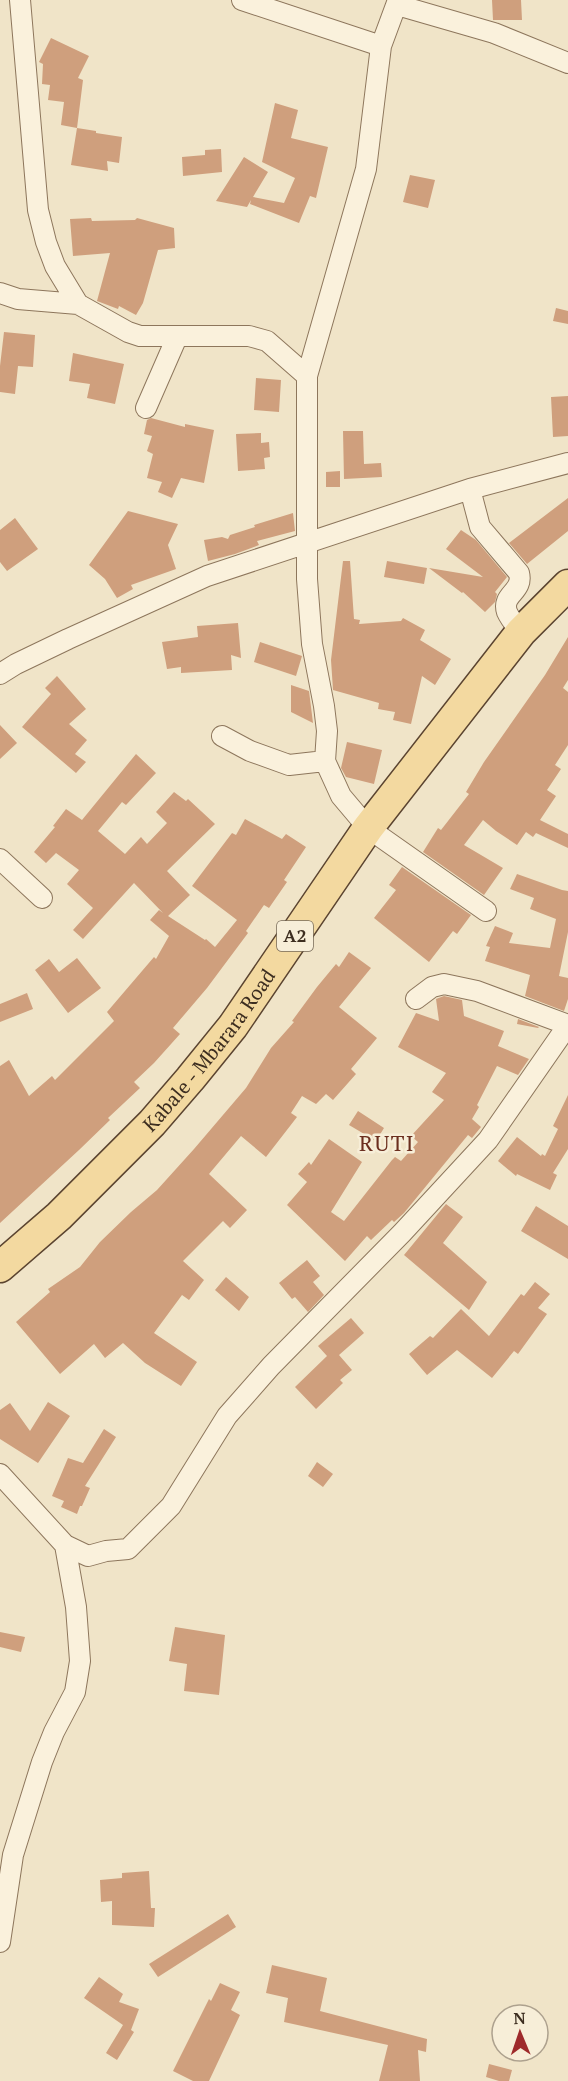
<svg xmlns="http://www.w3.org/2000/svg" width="568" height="2081" viewBox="0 0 568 2081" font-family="'PT Serif',serif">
	<rect width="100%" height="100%" fill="#f0e4c8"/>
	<!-- building -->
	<path fill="#cf9f7d" d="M 492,0 L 521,0 L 522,20 L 493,20 Z
		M 51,38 L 89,56 L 78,78 L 83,80 L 77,128 L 61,125 L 64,102 L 48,100 L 50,85 L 42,84 L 43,64 L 39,62 Z
		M 275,103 L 298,110 L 291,138 L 328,147 L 316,198 L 310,196 L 299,223 L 250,204 L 251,200 L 247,207 L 216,201 L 244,157 L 268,172 L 253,197 L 284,203 L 295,178 L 262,162 Z
		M 77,128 L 96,131 L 96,133 L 122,137 L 119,163 L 107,161 L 108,171 L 71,165 Z
		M 221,149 L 222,172 L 183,176 L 182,157 L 205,155 L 205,150 Z
		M 410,175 L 435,180 L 428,208 L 403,202 Z
		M 91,218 L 92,221 L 135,220 L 137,218 L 174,228 L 175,248 L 158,250 L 143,303 L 136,315 L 119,306 L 118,309 L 97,301 L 110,253 L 73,256 L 70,219 Z
		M 556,308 L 568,311 L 568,324 L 553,321 Z
		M 4,332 L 35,335 L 33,367 L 18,366 L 15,394 L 0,392 L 0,366 Z
		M 73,353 L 124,364 L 115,404 L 87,398 L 90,384 L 69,381 Z
		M 256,378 L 281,380 L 279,412 L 254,410 Z
		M 568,396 L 568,436 L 553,437 L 551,397 Z
		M 151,418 L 185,427 L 185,424 L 214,430 L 204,483 L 181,478 L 172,498 L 158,492 L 162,482 L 147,478 L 153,454 L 147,451 L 152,436 L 144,434 L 147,420 Z
		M 343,431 L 363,431 L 364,464 L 381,463 L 382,477 L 344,479 Z
		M 261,433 L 261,443 L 269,442 L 270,457 L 264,458 L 265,469 L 238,471 L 236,434 Z
		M 340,471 L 340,487 L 326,487 L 326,472 Z
		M 568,498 L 568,531 L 527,564 L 509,543 Z
		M 128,511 L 178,524 L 168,545 L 176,569 L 131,585 L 133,589 L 117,598 L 105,579 L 89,565 Z
		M 293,513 L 295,531 L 257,541 L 259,545 L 235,554 L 208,561 L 204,540 L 222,537 L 228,539 L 230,535 L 255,527 L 254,525 Z
		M 15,518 L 38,549 L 7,571 L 0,562 L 0,530 Z
		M 461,530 L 476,540 L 507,577 L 495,592 L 497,594 L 495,602 L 485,612 L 463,592 L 462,593 L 429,568 L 483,577 L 446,549 Z
		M 343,561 L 350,561 L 354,619 L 360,620 L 359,624 L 401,621 L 403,618 L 425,630 L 420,640 L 451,659 L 435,685 L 422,676 L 411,724 L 393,720 L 395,712 L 378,709 L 379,703 L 333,690 L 331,660 Z
		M 387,561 L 427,568 L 424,584 L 384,577 Z
		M 238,623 L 241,658 L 231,655 L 232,670 L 181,673 L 181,667 L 167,669 L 162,642 L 198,637 L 197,626 Z
		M 568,637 L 568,680 L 563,688 L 568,692 L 568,745 L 555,765 L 561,769 L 547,790 L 556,796 L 540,820 L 568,834 L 568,848 L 536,833 L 533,837 L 526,832 L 517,845 L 496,831 L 483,820 L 464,845 L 503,868 L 484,895 L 423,852 L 438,828 L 441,830 L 469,794 L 466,792 L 484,762 L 545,675 Z
		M 260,642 L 302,656 L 296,676 L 254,662 Z
		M 57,676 L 86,709 L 69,724 L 87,740 L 75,754 L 86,762 L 76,773 L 22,727 L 51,694 L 45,688 Z
		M 291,685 L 309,691 L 313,723 L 291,712 Z
		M 0,725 L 17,743 L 0,759 Z
		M 347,742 L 382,750 L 374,784 L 346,777 L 341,768 Z
		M 136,754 L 156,773 L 126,805 L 122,802 L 98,831 L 125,854 L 141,837 L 147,844 L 167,823 L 156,812 L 174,792 L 186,801 L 188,799 L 215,824 L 167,871 L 190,895 L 168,916 L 205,940 L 206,939 L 215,947 L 237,920 L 192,886 L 232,833 L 236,835 L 245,819 L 282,839 L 286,834 L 306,847 L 284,880 L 287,882 L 269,908 L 264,905 L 246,931 L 248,933 L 207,988 L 173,1028 L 180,1034 L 154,1063 L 134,1082 L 140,1088 L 108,1118 L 110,1120 L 79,1150 L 0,1223 L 0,1066 L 9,1060 L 29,1096 L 52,1076 L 55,1080 L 114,1021 L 107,1012 L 154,957 L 156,959 L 169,936 L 150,920 L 159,910 L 163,913 L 134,883 L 83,939 L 73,930 L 93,908 L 67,884 L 79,870 L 56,853 L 46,863 L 34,852 L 55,827 L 53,826 L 66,809 L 82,820 Z
		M 402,867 L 471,915 L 457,934 L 453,931 L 429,962 L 374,918 L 396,890 L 389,885 Z
		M 517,874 L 562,890 L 568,891 L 568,932 L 559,976 L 568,978 L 568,999 L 564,1011 L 525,996 L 530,975 L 485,961 L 490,947 L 486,946 L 495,926 L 513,933 L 509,943 L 550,948 L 556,919 L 530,909 L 534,898 L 510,889 Z
		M 349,952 L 371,968 L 339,1007 L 377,1038 L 351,1069 L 356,1074 L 333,1100 L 326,1094 L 316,1104 L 302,1096 L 291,1113 L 297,1117 L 266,1157 L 241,1136 L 209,1174 L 247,1210 L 230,1228 L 223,1221 L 183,1261 L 204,1280 L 189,1300 L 182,1295 L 154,1333 L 197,1362 L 181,1386 L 145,1363 L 123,1343 L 105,1358 L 94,1344 L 60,1374 L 16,1322 L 50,1292 L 48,1289 L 80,1267 L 100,1242 L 131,1212 L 157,1190 L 194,1149 L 246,1088 L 271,1048 L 294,1022 L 292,1021 L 317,987 L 336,964 L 339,967 Z
		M 77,958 L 101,988 L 68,1013 L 35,970 L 49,959 L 59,972 Z
		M 27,993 L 33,1009 L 0,1022 L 0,1004 Z
		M 444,996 L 462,1000 L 464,1016 L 504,1031 L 498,1046 L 529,1059 L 518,1075 L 497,1066 L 477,1105 L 479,1107 L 472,1119 L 481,1127 L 472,1138 L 468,1135 L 404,1213 L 394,1222 L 392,1220 L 371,1240 L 367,1236 L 345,1261 L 287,1205 L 307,1182 L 298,1174 L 309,1162 L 311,1165 L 329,1139 L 362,1162 L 331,1212 L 344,1221 L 392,1160 L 395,1157 L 401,1161 L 418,1142 L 411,1136 L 444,1100 L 432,1092 L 446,1073 L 398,1047 L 416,1013 L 439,1021 L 436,999 Z
		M 518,1019 L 539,1027 L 538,1028 L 517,1024 Z
		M 568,1095 L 568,1149 L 553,1173 L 557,1175 L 550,1190 L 517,1174 L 516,1176 L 498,1161 L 517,1137 L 541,1156 L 542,1154 L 545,1156 L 558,1129 L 553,1126 Z
		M 358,1111 L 384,1128 L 376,1141 L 349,1125 Z
		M 446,1204 L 463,1217 L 443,1243 L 487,1282 L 469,1310 L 404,1255 Z
		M 536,1206 L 568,1226 L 568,1259 L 521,1231 Z
		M 307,1260 L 320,1276 L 313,1282 L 324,1295 L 308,1312 L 295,1297 L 292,1299 L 279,1283 Z
		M 226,1277 L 249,1297 L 239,1311 L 215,1290 Z
		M 535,1282 L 550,1294 L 538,1308 L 547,1314 L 518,1354 L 514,1351 L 492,1378 L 457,1350 L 427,1375 L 409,1354 L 430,1336 L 433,1338 L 461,1309 L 489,1336 L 521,1294 L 524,1296 Z
		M 351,1318 L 364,1333 L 339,1355 L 352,1370 L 340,1380 L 343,1383 L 316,1409 L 295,1387 L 327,1356 L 318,1346 Z
		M 48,1402 L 70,1416 L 38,1463 L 0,1439 L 0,1410 L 10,1403 L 30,1431 Z
		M 104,1429 L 116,1437 L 85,1486 L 90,1488 L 82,1506 L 80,1506 L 77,1514 L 61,1507 L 64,1501 L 52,1496 L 68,1458 L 83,1463 Z
		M 317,1462 L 333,1474 L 323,1487 L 308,1476 Z
		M 175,1627 L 225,1635 L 219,1695 L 184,1691 L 187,1664 L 169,1661 Z
		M 0,1632 L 25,1637 L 21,1652 L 0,1647 Z
		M 149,1871 L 151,1908 L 155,1908 L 154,1927 L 112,1925 L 112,1901 L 101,1902 L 100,1880 L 122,1878 L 122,1873 Z
		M 228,1914 L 236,1927 L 158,1977 L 149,1964 Z
		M 272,1965 L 327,1978 L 320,2011 L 427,2039 L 426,2052 L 418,2050 L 420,2081 L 379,2081 L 388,2045 L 284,2022 L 288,1998 L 266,1993 Z
		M 99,1977 L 123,1994 L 119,2002 L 139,2009 L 131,2030 L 134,2032 L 117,2060 L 106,2053 L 123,2025 L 84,1998 Z
		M 220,1983 L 240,1992 L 231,2010 L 240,2015 L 209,2081 L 193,2081 L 173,2071 L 209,1999 L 211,2001 Z
		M 489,2064 L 512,2070 L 509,2081 L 499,2081 L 486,2077 Z"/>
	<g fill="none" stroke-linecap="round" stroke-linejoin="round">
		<!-- minor casing -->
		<g stroke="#8d765c" stroke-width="22">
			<path id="minor" d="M 20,0 L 38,210 L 46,242 L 55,266 L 78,304
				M 242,0 L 381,46
				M 398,0 L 381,46 L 366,169 L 307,376 L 307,579 L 312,644 L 324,706 L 327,731 L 325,761 L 341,796 L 368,828 L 486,911
				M 397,5 L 494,33 L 568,63
				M 0,293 L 18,299 L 78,304 L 128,332 L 140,336 L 249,336 L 267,341 L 307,376
				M 146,408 L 177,337
				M 470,489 L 480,527 L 519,573 C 524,592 501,594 507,612 C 510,619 516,626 521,632
				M 0,674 L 16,664 L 68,639 L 207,576 L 470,489 L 568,463
				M 222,736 L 250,751 L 289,765 L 325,761
				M 0,859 L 42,898
				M 416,999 L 432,987 L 444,984 L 477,991 L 568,1025
				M 0,1474 L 65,1545 L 76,1607 L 80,1661 L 75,1692 L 54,1732 L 42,1762 L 13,1855 L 0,1942
				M 65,1545 L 88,1556 L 106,1551 L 128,1549 L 171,1506 L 227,1416 L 271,1366 L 402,1233 L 488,1140 L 568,1025"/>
		</g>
		<!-- primary casing -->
		<g stroke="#5b4430" stroke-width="33">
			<g id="primary">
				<path id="s1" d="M 0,1267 L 59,1216 L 152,1123 L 190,1079 L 233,1026 L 368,828 L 521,632 L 568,585"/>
			</g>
		</g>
		<!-- minor -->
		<use href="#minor" stroke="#faf1dc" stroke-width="20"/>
		<!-- primary -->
		<use href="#primary" stroke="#f3d9a0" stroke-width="30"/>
	</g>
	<g text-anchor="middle" stroke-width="5" stroke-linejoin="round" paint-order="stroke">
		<!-- shield labels -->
		<rect fill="#f7eed8" stroke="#756857" stroke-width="1.5" x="277" y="921" width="36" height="30" rx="4.5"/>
		<g font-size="18" font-weight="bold" fill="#3d2e20">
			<text x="295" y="942">A2</text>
		</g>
		<!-- street labels -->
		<g font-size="20" fill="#3d2e20" stroke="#f7eed8">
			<text dy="7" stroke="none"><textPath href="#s1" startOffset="302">Kabale - Mbarara Road</textPath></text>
		</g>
		<!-- quarter labels -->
		<g font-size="22" letter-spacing="1.5" fill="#6b2e1e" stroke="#f7eed8">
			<text x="387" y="1151">RUTI</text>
		</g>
	</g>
	<!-- north arrow -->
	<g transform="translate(520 2033) rotate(358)"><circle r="28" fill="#f7eed8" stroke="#ada18e" stroke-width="1.5"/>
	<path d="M0-4.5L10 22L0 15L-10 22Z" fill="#9e2a2b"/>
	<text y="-9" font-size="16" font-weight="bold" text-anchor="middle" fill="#3d2e20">N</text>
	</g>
</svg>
